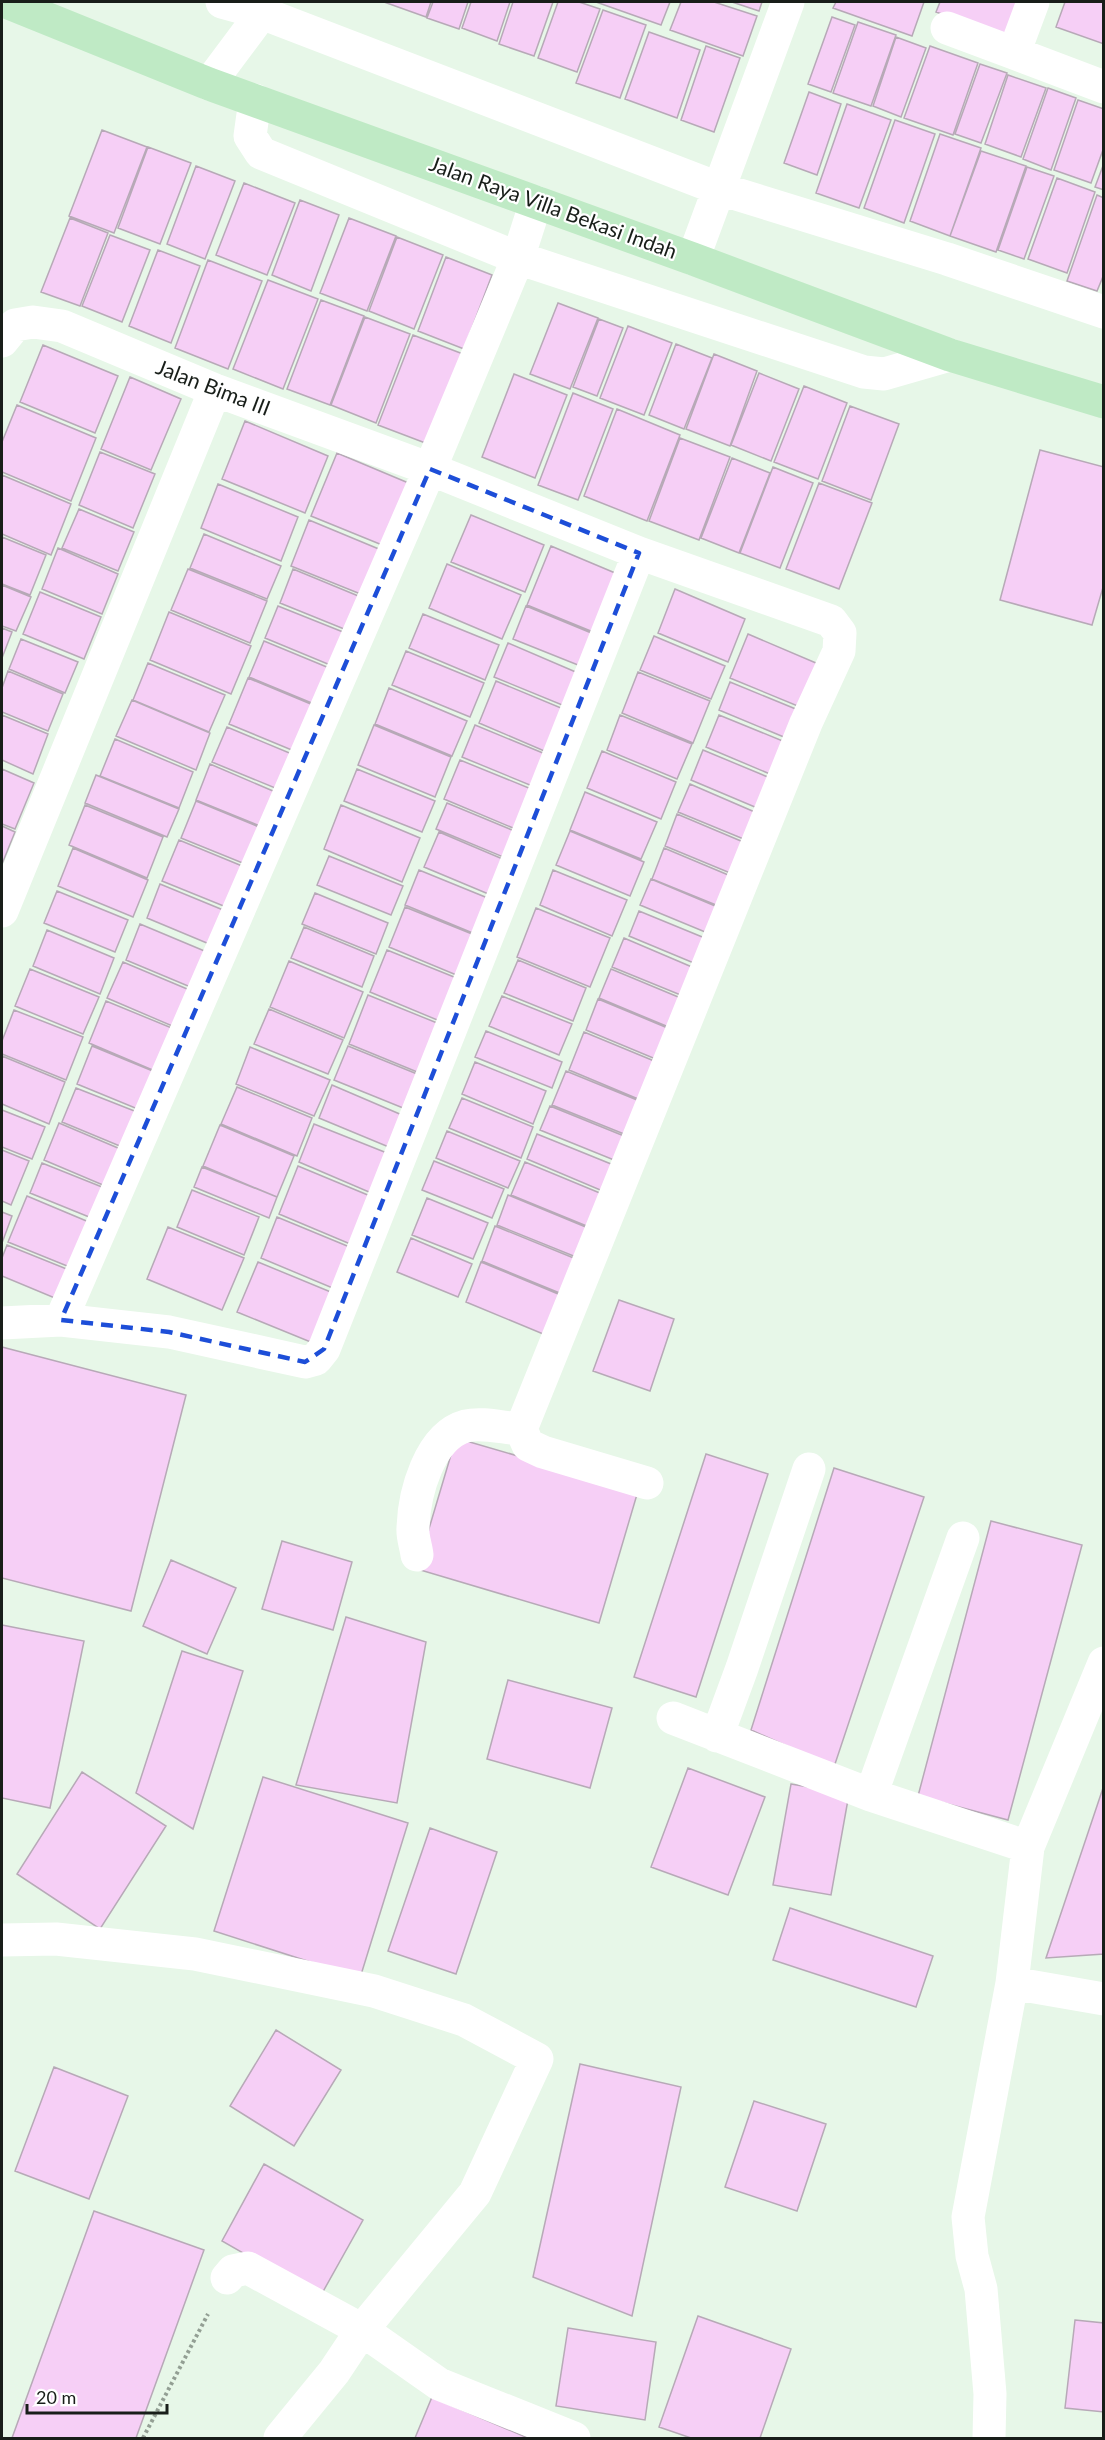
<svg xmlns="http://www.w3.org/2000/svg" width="1105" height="2440" viewBox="0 0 1105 2440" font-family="Lato,sans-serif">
	<rect width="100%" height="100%" fill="#e7f7e8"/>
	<!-- building -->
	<path fill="#f6cff6" stroke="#b7a9b7" stroke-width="1.5" d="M 384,2 L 431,2 L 426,17 Z
		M 433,2 L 468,2 L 459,29 L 427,18 Z
		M 471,2 L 510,2 L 497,41 L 462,28 Z
		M 513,2 L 553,2 L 534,56 L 499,44 Z
		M 558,2 L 579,2 L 600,9 L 577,72 L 538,58 Z
		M 596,2 L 670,2 L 661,25 Z
		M 681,2 L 714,2 L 757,16 L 743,56 L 670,30 Z
		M 732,2 L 762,2 L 759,11 Z
		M 836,2 L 924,2 L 912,36 L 833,8 Z
		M 940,2 L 1017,2 L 1005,36 L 936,12 Z
		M 1065,2 L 1104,2 L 1104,44 L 1056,27 Z
		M 603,10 L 646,25 L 620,98 L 576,83 Z
		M 832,17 L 855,25 L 831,92 L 808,84 Z
		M 858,22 L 896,35 L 871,106 L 833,93 Z
		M 649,32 L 700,50 L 677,118 L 625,99 Z
		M 896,37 L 926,48 L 901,117 L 873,106 Z
		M 706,46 L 740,58 L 714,132 L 681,120 Z
		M 930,46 L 978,63 L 953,135 L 904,118 Z
		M 980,64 L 1007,73 L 981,143 L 955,134 Z
		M 1008,75 L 1046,88 L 1021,157 L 985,144 Z
		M 1048,88 L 1076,98 L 1051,170 L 1023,159 Z
		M 809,92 L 841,104 L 817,175 L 784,163 Z
		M 1078,100 L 1104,109 L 1104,147 L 1091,183 L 1054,170 Z
		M 847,104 L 891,120 L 859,208 L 816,193 Z
		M 895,120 L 935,134 L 904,223 L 864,208 Z
		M 102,130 L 147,147 L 114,233 L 69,216 Z
		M 940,134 L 981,148 L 950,236 L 910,221 Z
		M 148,147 L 191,163 L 160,244 L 118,228 Z
		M 981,151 L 1026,166 L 996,252 L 950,236 Z
		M 1104,163 L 1104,190 L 1095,187 Z
		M 196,166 L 235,181 L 205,259 L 167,244 Z
		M 1027,167 L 1054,176 L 1024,259 L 998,250 Z
		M 1057,178 L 1095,192 L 1067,273 L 1028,259 Z
		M 244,183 L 295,203 L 267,275 L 216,255 Z
		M 1097,195 L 1104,198 L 1104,274 L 1097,291 L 1067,281 Z
		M 300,200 L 339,215 L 311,291 L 272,275 Z
		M 70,218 L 108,233 L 80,306 L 41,292 Z
		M 349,218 L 396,236 L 367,311 L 320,293 Z
		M 110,235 L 150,250 L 122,322 L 82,306 Z
		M 397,237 L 443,255 L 414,329 L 369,311 Z
		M 158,250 L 200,266 L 171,343 L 129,326 Z
		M 446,257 L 492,275 L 464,349 L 418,331 Z
		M 208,260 L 262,281 L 228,369 L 175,348 Z
		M 268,280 L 318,299 L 283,389 L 233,369 Z
		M 321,300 L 364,316 L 330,405 L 287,389 Z
		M 558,303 L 598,318 L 570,389 L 530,374 Z
		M 365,317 L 410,334 L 376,423 L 331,405 Z
		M 599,319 L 623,328 L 597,396 L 573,387 Z
		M 628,326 L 672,343 L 644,415 L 600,398 Z
		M 413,335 L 463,354 L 428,444 L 378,425 Z
		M 676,344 L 712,358 L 684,429 L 649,415 Z
		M 43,345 L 118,376 L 95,433 L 20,402 Z
		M 714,354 L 757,371 L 730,446 L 686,429 Z
		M 759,373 L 799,389 L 771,461 L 731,445 Z
		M 514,374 L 567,395 L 535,478 L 482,457 Z
		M 130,377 L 181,399 L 151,470 L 101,449 Z
		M 804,386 L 847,403 L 818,479 L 774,462 Z
		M 573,393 L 613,409 L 578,500 L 538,485 Z
		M 17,405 L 96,438 L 71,501 L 2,472 L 2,442 Z
		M 850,406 L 899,424 L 871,500 L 822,481 Z
		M 617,409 L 680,435 L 647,521 L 584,496 Z
		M 245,421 L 328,456 L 305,513 L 222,479 Z
		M 680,438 L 730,457 L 699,540 L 649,521 Z
		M 1040,450 L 1104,467 L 1104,584 L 1092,625 L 1000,600 Z
		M 100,452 L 155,474 L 133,528 L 79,505 Z
		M 337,453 L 418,487 L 392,549 L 311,516 Z
		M 732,458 L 770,473 L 739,553 L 701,538 Z
		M 773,467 L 813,483 L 780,568 L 740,553 Z
		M 2,475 L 71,504 L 51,555 L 2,534 Z
		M 819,483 L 872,503 L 839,589 L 786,569 Z
		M 218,484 L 298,517 L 281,561 L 201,528 Z
		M 79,509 L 134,532 L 118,571 L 62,548 Z
		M 471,515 L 544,545 L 525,592 L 451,562 Z
		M 309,520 L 386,552 L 368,597 L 291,566 Z
		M 204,534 L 281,566 L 267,599 L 190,568 Z
		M 2,537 L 46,555 L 30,595 L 2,584 Z
		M 551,546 L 627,578 L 603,636 L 527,605 Z
		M 58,548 L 118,574 L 102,614 L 42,589 Z
		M 447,564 L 521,595 L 502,639 L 429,608 Z
		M 188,569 L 267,601 L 250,643 L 171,610 Z
		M 293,569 L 368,600 L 354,633 L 280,603 Z
		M 2,585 L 31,597 L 16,631 L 2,626 Z
		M 675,589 L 745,619 L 728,662 L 658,633 Z
		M 40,592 L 101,617 L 84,659 L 23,634 Z
		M 278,606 L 348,634 L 335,667 L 265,638 Z
		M 526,606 L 601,637 L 588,669 L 513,639 Z
		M 169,612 L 251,646 L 231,694 L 150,660 Z
		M 423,614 L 499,645 L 485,680 L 409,648 Z
		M 2,628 L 12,632 L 2,658 Z
		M 748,634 L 823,666 L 805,709 L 730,678 Z
		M 654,636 L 725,666 L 711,699 L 640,670 Z
		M 21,639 L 78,662 L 65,693 L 9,669 Z
		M 264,641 L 334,670 L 319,706 L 249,677 Z
		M 508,643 L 585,676 L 572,709 L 494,677 Z
		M 406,651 L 484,683 L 470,717 L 392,685 Z
		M 148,663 L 225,695 L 209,732 L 133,700 Z
		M 8,671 L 63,694 L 48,731 L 2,712 L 2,688 Z
		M 638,672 L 710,701 L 693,743 L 622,713 Z
		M 248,678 L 318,707 L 299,753 L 229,724 Z
		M 496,681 L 573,713 L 556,756 L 479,723 Z
		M 730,682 L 803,712 L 791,740 L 719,710 Z
		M 389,688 L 467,721 L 452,756 L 375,724 Z
		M 132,700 L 210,733 L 196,770 L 116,736 Z
		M 2,715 L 48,734 L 33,774 L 2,760 Z
		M 620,715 L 692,744 L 677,779 L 607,750 Z
		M 719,715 L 790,744 L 777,777 L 706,747 Z
		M 374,725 L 451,757 L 435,797 L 358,765 Z
		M 475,725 L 555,758 L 542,790 L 462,757 Z
		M 227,727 L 299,757 L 285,792 L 212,762 Z
		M 115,739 L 193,772 L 179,808 L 100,776 Z
		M 703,750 L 775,780 L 762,810 L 691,780 Z
		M 602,751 L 676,782 L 661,819 L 587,788 Z
		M 460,760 L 541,793 L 525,833 L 444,799 Z
		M 210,764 L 280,794 L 265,828 L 196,800 Z
		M 2,769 L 34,783 L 15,829 L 2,824 Z
		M 357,769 L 435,801 L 422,832 L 344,801 Z
		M 96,775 L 179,809 L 167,837 L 85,803 Z
		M 690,784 L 757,813 L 746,840 L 678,812 Z
		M 585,792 L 657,822 L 641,859 L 570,830 Z
		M 196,801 L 264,829 L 250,866 L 181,838 Z
		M 447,803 L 524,835 L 513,861 L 436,829 Z
		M 85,805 L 163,837 L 147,878 L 69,845 Z
		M 341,805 L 420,838 L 402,882 L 324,849 Z
		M 677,814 L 748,844 L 735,875 L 665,846 Z
		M 2,826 L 15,832 L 2,864 Z
		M 570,831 L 644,862 L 630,896 L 556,865 Z
		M 439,832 L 512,863 L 498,898 L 424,867 Z
		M 179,840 L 247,868 L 231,909 L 162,881 Z
		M 73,848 L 148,880 L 133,917 L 58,886 Z
		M 664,848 L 733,877 L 721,907 L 652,879 Z
		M 329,856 L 403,886 L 391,915 L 317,885 Z
		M 419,870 L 495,901 L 480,936 L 405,905 Z
		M 553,870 L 627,900 L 612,936 L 540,905 Z
		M 651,879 L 720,908 L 710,934 L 640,905 Z
		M 160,884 L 228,912 L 214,946 L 147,918 Z
		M 57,891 L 128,920 L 115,952 L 44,923 Z
		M 315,893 L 388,923 L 376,954 L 302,924 Z
		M 405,907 L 482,938 L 466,979 L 389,947 Z
		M 536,908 L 610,938 L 590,987 L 517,957 Z
		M 639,911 L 712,941 L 701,966 L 629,936 Z
		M 140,924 L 214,955 L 200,991 L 126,960 Z
		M 304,927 L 374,956 L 362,987 L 291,958 Z
		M 47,930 L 114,958 L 100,994 L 33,966 Z
		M 624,938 L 699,970 L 688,998 L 612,967 Z
		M 387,950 L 464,981 L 447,1024 L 370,992 Z
		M 518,960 L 586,988 L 573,1021 L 504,993 Z
		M 289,961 L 363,992 L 344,1038 L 270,1007 Z
		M 123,962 L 199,994 L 184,1031 L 107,998 Z
		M 30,969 L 99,997 L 83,1034 L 15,1006 Z
		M 611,969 L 683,999 L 671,1028 L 599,998 Z
		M 368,995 L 447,1027 L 427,1076 L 349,1044 Z
		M 502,996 L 572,1024 L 559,1055 L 489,1026 Z
		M 598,999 L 670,1029 L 658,1060 L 586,1030 Z
		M 106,1001 L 179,1031 L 162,1074 L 89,1043 Z
		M 269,1009 L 343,1040 L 328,1074 L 254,1044 Z
		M 14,1010 L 83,1037 L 66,1080 L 2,1054 L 2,1041 Z
		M 486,1031 L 562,1062 L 552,1088 L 475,1057 Z
		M 584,1032 L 659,1063 L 643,1101 L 569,1070 Z
		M 92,1046 L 160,1074 L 145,1112 L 77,1084 Z
		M 348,1046 L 427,1078 L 413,1112 L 334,1080 Z
		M 250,1047 L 330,1080 L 314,1116 L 236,1084 Z
		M 2,1056 L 65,1082 L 49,1124 L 2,1104 Z
		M 475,1062 L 546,1091 L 533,1124 L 462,1094 Z
		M 566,1071 L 642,1102 L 629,1136 L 552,1105 Z
		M 332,1085 L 409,1118 L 396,1150 L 319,1118 Z
		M 237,1087 L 312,1118 L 297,1156 L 221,1124 Z
		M 76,1088 L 142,1114 L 127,1149 L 62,1122 Z
		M 462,1098 L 533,1127 L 521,1158 L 449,1128 Z
		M 550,1106 L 629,1138 L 619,1162 L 540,1130 Z
		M 2,1110 L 45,1127 L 32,1159 L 2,1147 Z
		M 59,1123 L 125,1151 L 110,1188 L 44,1160 Z
		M 314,1124 L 392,1155 L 376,1195 L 299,1162 Z
		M 220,1125 L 294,1156 L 277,1197 L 203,1166 Z
		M 447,1131 L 520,1161 L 508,1188 L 436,1158 Z
		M 537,1134 L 616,1166 L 605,1192 L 527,1159 Z
		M 2,1150 L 29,1161 L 11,1205 L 2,1201 Z
		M 434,1161 L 504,1189 L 492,1218 L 422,1190 Z
		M 525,1162 L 607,1196 L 594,1229 L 511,1195 Z
		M 42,1163 L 112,1191 L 99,1221 L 30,1193 Z
		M 298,1166 L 375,1198 L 355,1246 L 279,1214 Z
		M 202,1167 L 277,1197 L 269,1218 L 194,1187 Z
		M 192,1190 L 259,1217 L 244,1255 L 177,1227 Z
		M 508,1195 L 593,1230 L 581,1259 L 497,1225 Z
		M 27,1196 L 96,1225 L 77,1270 L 8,1242 Z
		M 427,1198 L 488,1223 L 473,1259 L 412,1235 Z
		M 2,1212 L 12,1216 L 2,1243 Z
		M 277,1217 L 352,1248 L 335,1289 L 261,1258 Z
		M 495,1226 L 581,1261 L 567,1296 L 482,1261 Z
		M 168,1227 L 244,1258 L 222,1310 L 147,1279 Z
		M 411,1238 L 472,1264 L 458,1297 L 397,1272 Z
		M 7,1245 L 74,1272 L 62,1301 L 2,1276 L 2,1258 Z
		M 258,1262 L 338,1295 L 318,1345 L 237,1312 Z
		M 481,1262 L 563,1296 L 548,1336 L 466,1302 Z
		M 619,1300 L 674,1319 L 650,1391 L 593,1371 Z
		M 2,1347 L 186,1395 L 131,1611 L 2,1578 Z
		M 456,1438 L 638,1491 L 599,1623 L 417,1569 Z
		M 706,1454 L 768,1474 L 696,1697 L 634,1677 Z
		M 834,1468 L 924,1497 L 834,1767 L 751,1730 Z
		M 991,1521 L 1082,1545 L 1008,1820 L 918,1796 Z
		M 282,1541 L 352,1562 L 333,1630 L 262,1609 Z
		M 171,1560 L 236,1588 L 207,1654 L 143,1626 Z
		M 346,1617 L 426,1642 L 397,1803 L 296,1785 Z
		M 2,1625 L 84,1641 L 50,1808 L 2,1798 Z
		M 182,1651 L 243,1671 L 193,1829 L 136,1793 Z
		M 508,1680 L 612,1708 L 590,1788 L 487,1759 Z
		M 688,1768 L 765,1797 L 728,1895 L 651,1867 Z
		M 82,1772 L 166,1826 L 100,1929 L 17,1874 Z
		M 263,1777 L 408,1823 L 360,1978 L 214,1931 Z
		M 791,1784 L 849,1794 L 831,1895 L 773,1885 Z
		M 1104,1785 L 1104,1954 L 1046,1958 Z
		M 430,1828 L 497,1852 L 456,1974 L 388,1951 Z
		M 790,1908 L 933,1956 L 916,2007 L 773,1960 Z
		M 276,2030 L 341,2070 L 294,2146 L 230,2106 Z
		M 580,2064 L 681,2087 L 632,2316 L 533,2277 Z
		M 54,2067 L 128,2096 L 89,2199 L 15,2171 Z
		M 754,2101 L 826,2124 L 797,2211 L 725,2187 Z
		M 264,2164 L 363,2220 L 320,2297 L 222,2241 Z
		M 94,2211 L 204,2250 L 136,2438 L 12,2438 Z
		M 698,2316 L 791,2349 L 760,2438 L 691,2438 L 659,2427 Z
		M 1075,2320 L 1104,2323 L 1104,2412 L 1065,2408 Z
		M 568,2328 L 656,2342 L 645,2420 L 556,2406 Z
		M 432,2397 L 528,2438 L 415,2438 Z"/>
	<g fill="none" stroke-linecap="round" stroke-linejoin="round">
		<!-- path -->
		<path stroke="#939f94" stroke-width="4" stroke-dasharray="3 3" stroke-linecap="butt" d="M 143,2438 L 208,2314"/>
		<!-- minor -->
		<path stroke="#fff" stroke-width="33" d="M 222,2 L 262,13 L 720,189 L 947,259 L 1104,312
			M 1033,2 L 1014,53 L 1104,87
			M 947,28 L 1014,53
			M 209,84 L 262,13
			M 255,100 L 250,136 L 261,153 L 518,258 L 864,372 L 884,374 L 950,355
			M 693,259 L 788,2
			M 2,341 L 15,325 L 33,322 L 62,326 L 215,390 L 430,469 L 639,553 L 831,621 L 840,633 L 839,651 L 806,723 L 521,1429 L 528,1445 L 543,1452 L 647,1483
			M 2,911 L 215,390
			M 61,1320 L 430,469 L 518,258 L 536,202
			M 2,1323 L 61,1320 L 169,1332 L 305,1362 L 316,1359 L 324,1349 L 639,553
			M 417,1555 C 416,1546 412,1536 413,1528 C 414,1494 429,1436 466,1426 C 482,1422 504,1428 521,1429
			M 673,1718 L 871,1795 L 1028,1847
			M 717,1736 L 742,1668 L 809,1469
			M 871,1795 L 963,1538
			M 2,1940 L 56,1939 L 195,1954 L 374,1991 L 464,2020 L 537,2059 L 475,2193 L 362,2330 L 439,2384 L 574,2438
			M 1012,1983 L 1104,1999
			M 227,2278 L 233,2271 L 248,2268 L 362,2330 L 334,2372 L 280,2438
			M 989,2438 L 990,2394 L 981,2289 L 972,2256 L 968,2217 L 1012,1983 L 1028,1847 L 1104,1663"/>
		<!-- major -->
		<path stroke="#bfeac5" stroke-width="33" d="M 6,2 L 209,84 L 693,259 L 950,355 L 1104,402"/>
	</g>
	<!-- marked area -->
	<path fill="none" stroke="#1d4ed8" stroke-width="4.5" stroke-dasharray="12 8" stroke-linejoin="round" d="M 430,469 L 639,553 L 324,1349 L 305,1362 L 169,1332 L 61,1320 Z"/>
	<g text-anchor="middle" stroke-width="4.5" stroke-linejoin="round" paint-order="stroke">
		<!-- street labels -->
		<g font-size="21" fill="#181e19" stroke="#fff">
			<text transform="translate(553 208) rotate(20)" y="7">Jalan Raya Villa Bekasi Indah</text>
			<text transform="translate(213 388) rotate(21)" y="7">Jalan Bima III</text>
		</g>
	</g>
	<!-- border -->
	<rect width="1105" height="2440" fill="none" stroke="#181e19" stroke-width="6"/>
	<!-- scale -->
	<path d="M27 2404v9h140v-9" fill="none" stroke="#181e19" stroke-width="3"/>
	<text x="36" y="2404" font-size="18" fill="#181e19" stroke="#ffffff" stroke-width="4.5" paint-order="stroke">20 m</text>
</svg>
